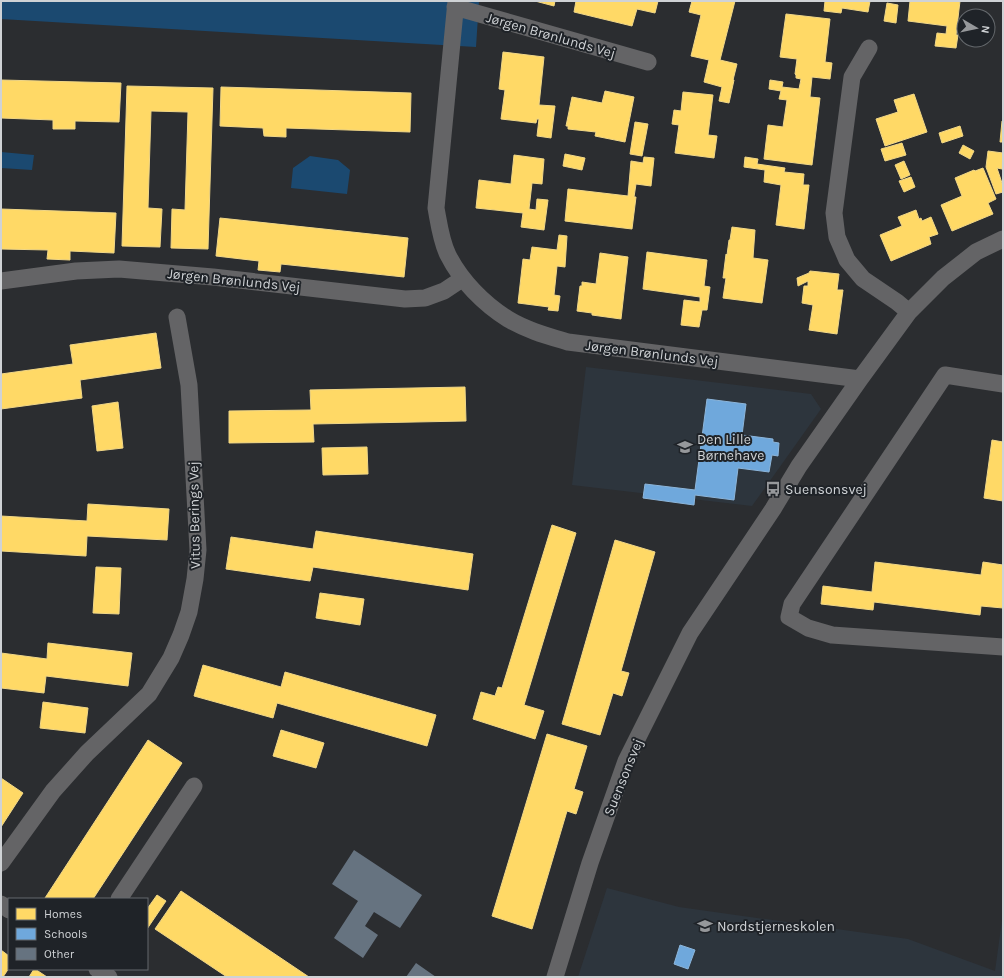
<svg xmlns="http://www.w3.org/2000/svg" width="1004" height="978" viewBox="0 0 1004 978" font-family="Karla,sans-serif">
	<rect width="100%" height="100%" fill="#2b2d30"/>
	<!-- built -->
	<path fill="#2d353d" d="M 586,367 L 811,394 L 821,409 L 752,506 L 572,485 Z
		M 607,888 L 679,907 L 908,939 L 995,971 L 1003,913 L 1003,977 L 578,977 Z"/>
	<!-- green -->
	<path fill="#1b4970" d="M 1,1 L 479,1 L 476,47 L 1,19 Z
		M 1,152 L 34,155 L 32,170 L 1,168 Z
		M 310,156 L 338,160 L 350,170 L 347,194 L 291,188 L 293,168 Z"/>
	<!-- homes -->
	<path fill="#ffd966" stroke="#f1d787" d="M 535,1 L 555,1 L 554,6 Z
		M 576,1 L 658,1 L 655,13 L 637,9 L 632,26 L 574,12 Z
		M 692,1 L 735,1 L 720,60 L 737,64 L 733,80 L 734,80 L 729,103 L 719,101 L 722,87 L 704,82 L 709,60 L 691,56 L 701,15 L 689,12 Z
		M 825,1 L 870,1 L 868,12 L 842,8 L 841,13 L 824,11 Z
		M 910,1 L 960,1 L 956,35 L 958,35 L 956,48 L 935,46 L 937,33 L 946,34 L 947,26 L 908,21 Z
		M 887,3 L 898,5 L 896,23 L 884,21 Z
		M 786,14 L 830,19 L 825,62 L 832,63 L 830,79 L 812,77 L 810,97 L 820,98 L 812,165 L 764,159 L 768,125 L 783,127 L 787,100 L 779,99 L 781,91 L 769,89 L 770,80 L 783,82 L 782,87 L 799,89 L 801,79 L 796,78 L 796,75 L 795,74 L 797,59 L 780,57 Z
		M 503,52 L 544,57 L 539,105 L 555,106 L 551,138 L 537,136 L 539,119 L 537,119 L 536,123 L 501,119 L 505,90 L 499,89 Z
		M 1,80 L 121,83 L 119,122 L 75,121 L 75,129 L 53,129 L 53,120 L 1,118 Z
		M 127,86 L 213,88 L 208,249 L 171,248 L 172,209 L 185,210 L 188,112 L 151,111 L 148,208 L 162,209 L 160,247 L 122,246 Z
		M 221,87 L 411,93 L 410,132 L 286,128 L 286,137 L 264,136 L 263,128 L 220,126 Z
		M 605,91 L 634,97 L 625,142 L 595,136 L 596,132 L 568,129 L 568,126 L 566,126 L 572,97 L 602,103 Z
		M 683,92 L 713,95 L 708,135 L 717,136 L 714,158 L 675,153 L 679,125 L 672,124 L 674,110 L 681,111 Z
		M 914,94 L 927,132 L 885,146 L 876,119 L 898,112 L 894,100 Z
		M 1002,121 L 1003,121 L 1003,142 L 1000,142 Z
		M 635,122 L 648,124 L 642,156 L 630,154 Z
		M 960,126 L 963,136 L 942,143 L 939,133 Z
		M 902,143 L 906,155 L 885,161 L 881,149 Z
		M 963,145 L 974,151 L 970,159 L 959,153 Z
		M 988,151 L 1003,153 L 1002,169 L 997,168 L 1003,186 L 1003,193 L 1003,192 L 996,194 L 986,167 Z
		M 565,154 L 585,158 L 582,170 L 563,166 Z
		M 514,155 L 544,159 L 542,184 L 532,183 L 529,209 L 536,210 L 537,199 L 548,200 L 544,230 L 521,227 L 523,213 L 476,208 L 479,180 L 511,184 Z
		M 644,157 L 654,158 L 651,186 L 636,184 L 634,197 L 636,197 L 632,229 L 565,221 L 568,189 L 628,196 L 631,161 L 643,163 Z
		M 745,157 L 758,159 L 757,164 L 785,168 L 784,172 L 804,174 L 803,185 L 809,185 L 804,229 L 776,225 L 781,185 L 764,182 L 765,170 L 744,167 Z
		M 904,161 L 910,175 L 901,179 L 895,165 Z
		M 983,168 L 996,199 L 988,203 L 993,214 L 952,231 L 941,205 L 962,196 L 955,178 L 974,170 L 975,171 Z
		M 911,177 L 915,187 L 904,192 L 899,181 Z
		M 1,209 L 116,213 L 114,253 L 70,251 L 70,260 L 47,259 L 48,250 L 1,249 Z
		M 916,210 L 919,219 L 921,218 L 922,221 L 931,217 L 938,234 L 929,237 L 931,244 L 891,261 L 880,235 L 902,226 L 898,217 Z
		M 220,218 L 408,238 L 404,277 L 281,264 L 280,272 L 258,270 L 259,261 L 216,256 Z
		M 732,227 L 755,230 L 753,258 L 768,260 L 762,303 L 723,298 L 726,278 L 723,278 L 726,254 L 727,255 L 729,240 L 730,240 Z
		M 559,235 L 567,236 L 565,267 L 557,266 L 554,295 L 560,296 L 558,311 L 548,310 L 549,307 L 518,303 L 523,259 L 530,260 L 532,247 L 557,250 Z
		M 647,252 L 707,260 L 704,286 L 710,287 L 707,310 L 702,310 L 699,327 L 681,325 L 684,300 L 700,302 L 700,297 L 643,289 Z
		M 600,253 L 628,257 L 621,319 L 592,315 L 592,313 L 577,311 L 580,286 L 582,286 L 582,282 L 596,284 Z
		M 810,271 L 839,274 L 837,290 L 843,290 L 837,334 L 809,330 L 813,305 L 802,303 L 804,286 L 808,286 L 808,281 L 798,286 L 797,278 L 809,273 Z
		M 156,333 L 161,368 L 80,380 L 82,398 L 1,409 L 1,374 L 73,364 L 70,345 Z
		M 465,387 L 466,421 L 313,424 L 314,442 L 229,443 L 229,411 L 311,410 L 310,390 Z
		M 118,402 L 123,448 L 97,451 L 92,406 Z
		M 992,440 L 1003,442 L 1003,501 L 984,498 Z
		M 367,447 L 368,474 L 323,475 L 322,448 Z
		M 88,504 L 169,509 L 167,540 L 87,536 L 86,556 L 1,551 L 1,516 L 87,521 Z
		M 552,525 L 576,533 L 524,705 L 544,711 L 535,739 L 473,719 L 481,692 L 495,696 L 498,687 L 502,688 Z
		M 316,531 L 473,554 L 468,590 L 313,567 L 310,581 L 226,569 L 231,537 L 313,549 Z
		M 615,540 L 655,552 L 621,671 L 629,673 L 622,696 L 613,693 L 600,735 L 562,724 Z
		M 875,562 L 981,575 L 983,562 L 1003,565 L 1003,608 L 981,606 L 980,615 L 874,602 L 873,610 L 821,604 L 823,586 L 872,592 Z
		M 96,567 L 121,568 L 119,614 L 93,613 Z
		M 320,593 L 364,599 L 360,625 L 316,618 Z
		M 48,643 L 132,653 L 128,686 L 46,676 L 44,693 L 1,688 L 1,653 L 47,659 Z
		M 203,665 L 281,687 L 285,672 L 436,715 L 427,746 L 277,703 L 273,718 L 194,696 Z
		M 43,702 L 88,708 L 85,733 L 40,728 Z
		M 281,730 L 324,743 L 316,768 L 273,756 Z
		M 547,734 L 587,746 L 574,789 L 583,792 L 576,814 L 567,811 L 532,929 L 492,916 Z
		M 148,740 L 182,763 L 93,899 L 47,899 L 45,898 Z
		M 1,778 L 23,793 L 1,827 Z
		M 181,891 L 309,977 L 227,977 L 155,929 Z
		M 157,895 L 166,901 L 147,929 L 147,909 Z
		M 1,950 L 9,956 L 9,968 L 3,977 L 1,977 Z
		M 34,969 L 35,969 L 47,977 L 29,977 Z"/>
	<!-- schools -->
	<path fill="#6fa8dc" stroke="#8cb5da" d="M 707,399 L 746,404 L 742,435 L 773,439 L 773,442 L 779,443 L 778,456 L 772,455 L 769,472 L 738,468 L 734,500 L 695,495 L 694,505 L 643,498 L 645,484 L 695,490 Z
		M 680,945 L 695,950 L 688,969 L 674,964 Z"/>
	<!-- building -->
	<path fill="#667380" d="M 354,850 L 422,895 L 400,928 L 374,912 L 365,926 L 378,935 L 363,958 L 334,938 L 358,901 L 332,884 Z
		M 416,963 L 436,977 L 406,977 Z"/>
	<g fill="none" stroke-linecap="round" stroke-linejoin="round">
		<!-- street -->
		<path stroke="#646466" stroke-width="17" d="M 456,1 L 436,208 C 439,224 441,241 448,255 C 461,281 484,304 508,319 C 526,330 548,336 568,342 L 860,379
			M 455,7 L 648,62
			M 869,48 L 852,77 L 834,213 L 837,237 L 847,260 L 863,279 L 897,302 L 909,312
			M 1,281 L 76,271 L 119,269 L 213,277 L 405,299 L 425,298 L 444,291 L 462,279
			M 1003,384 L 945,375 L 792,604 L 789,617 L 808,628 L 832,635 L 1003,647
			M 1,863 L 53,791 L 87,753 L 149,694 L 171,658 L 181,635 L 189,612 L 195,579 L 198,550 L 189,385 L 177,317
			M 119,899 L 194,786
			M 1,904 L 9,910
			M 97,969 L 109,977
			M 555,977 L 590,863 L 626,761 L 690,633 L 773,509 L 799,466 L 860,379 L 909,312 L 943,278 L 976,252 L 1003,239"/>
	</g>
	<!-- icons -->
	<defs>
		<g id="school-bare" transform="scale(1.2)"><path d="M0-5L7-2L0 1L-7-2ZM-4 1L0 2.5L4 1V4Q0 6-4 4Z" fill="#96989b" stroke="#1f2328" stroke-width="2.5" paint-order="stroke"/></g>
		<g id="bus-bare" transform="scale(1.2)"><path d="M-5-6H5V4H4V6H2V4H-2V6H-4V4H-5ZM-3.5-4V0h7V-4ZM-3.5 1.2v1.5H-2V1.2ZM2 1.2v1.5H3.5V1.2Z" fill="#96989b" stroke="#1f2328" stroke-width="2.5" paint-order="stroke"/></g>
	</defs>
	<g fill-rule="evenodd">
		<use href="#school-bare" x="685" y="447"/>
		<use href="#bus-bare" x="773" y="489"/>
		<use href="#school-bare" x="705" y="926"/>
	</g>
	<g text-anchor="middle" stroke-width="4" stroke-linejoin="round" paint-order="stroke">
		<!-- street labels -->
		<g font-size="14" fill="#cfd2d5" stroke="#1f2328">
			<text transform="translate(551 35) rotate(16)" y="5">Jørgen Brønlunds Vej</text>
			<text transform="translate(234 280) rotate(6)" y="5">Jørgen Brønlunds Vej</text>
			<text transform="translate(652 353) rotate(7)" y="5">Jørgen Brønlunds Vej</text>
			<text transform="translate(194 515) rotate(-91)" y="5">Vitus Berings Vej</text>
			<text transform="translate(623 777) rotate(-68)" y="5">Suensonsvej</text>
		</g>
		<!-- poi labels -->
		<g font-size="14" fill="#cfd2d5" stroke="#1f2328" text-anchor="start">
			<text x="697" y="444">Den Lille<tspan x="697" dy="16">Børnehave</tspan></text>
			<text x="785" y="494">Suensonsvej</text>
			<text x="717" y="931">Nordstjerneskolen</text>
		</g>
	</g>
	<!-- border -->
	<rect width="1004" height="978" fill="none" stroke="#cfd2d5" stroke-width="4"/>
	<!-- legend -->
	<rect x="8" y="898" width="140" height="72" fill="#1f2328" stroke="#65696d"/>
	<rect x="16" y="908" width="20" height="12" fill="#ffd966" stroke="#65696d"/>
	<text x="44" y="918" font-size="12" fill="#cfd2d5">Homes</text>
	<rect x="16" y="928" width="20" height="12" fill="#6fa8dc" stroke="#65696d"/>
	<text x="44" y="938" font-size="12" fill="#cfd2d5">Schools</text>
	<rect x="16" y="948" width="20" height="12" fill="#667380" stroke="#65696d"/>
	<text x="44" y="958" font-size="12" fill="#cfd2d5">Other</text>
	<!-- north arrow -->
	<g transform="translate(976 28) rotate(99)"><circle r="19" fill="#1f2328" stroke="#65696d"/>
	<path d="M0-3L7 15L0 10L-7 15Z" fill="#96989b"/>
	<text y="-6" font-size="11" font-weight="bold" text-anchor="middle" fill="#cfd2d5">N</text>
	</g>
</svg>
